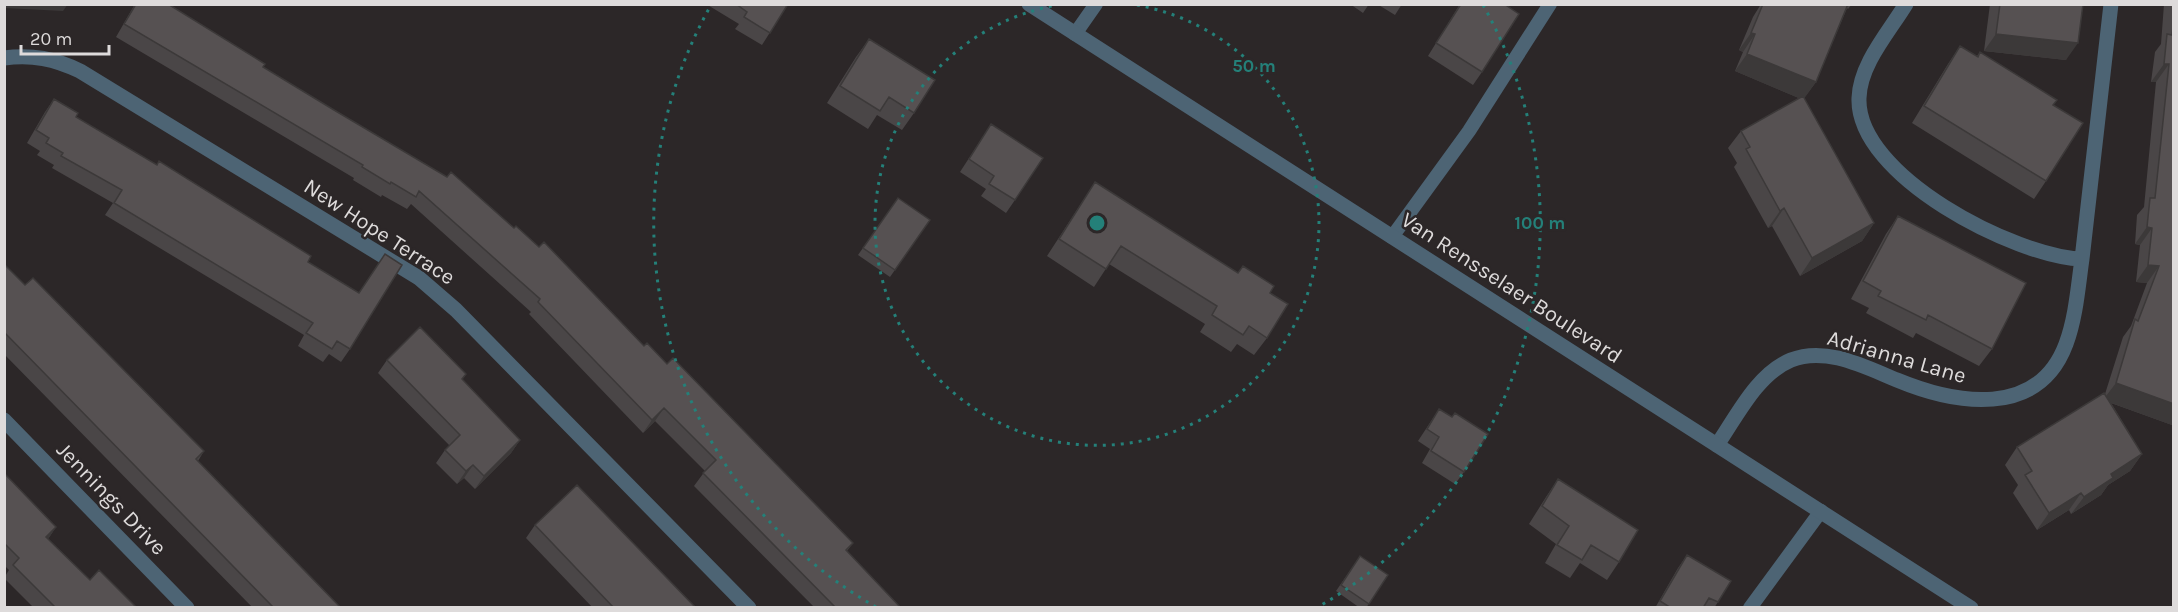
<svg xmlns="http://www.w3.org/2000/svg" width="2178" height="612" viewBox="0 0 2178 612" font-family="Karla,sans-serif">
	<rect width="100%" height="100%" fill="#2c2728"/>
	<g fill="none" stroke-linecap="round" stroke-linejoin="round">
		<!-- service -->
		<path stroke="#4d6474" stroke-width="14" d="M 1075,34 L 1096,4
			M 1392,237 L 1469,131 L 1550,4
			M 1750,608 L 1821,511"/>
		<!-- minor -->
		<path stroke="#4d6474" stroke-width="15" d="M 1906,4 C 1889,32 1860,64 1859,98 C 1856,176 2016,257 2082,259 L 2111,4
			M 4,58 C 32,54 55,59 80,71 L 419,278 L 456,310 L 749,608
			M 4,420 L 187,608
			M 1717,445 C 1737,416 1757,374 1791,360 C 1826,346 1865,367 1897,380 C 1955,404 2038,419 2066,344 C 2076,317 2078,287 2082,259"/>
		<!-- tertiary -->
		<path stroke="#4d6474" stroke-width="15" d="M 1029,4 L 1971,608"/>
	</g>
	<!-- wall -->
	<path fill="#4a4647" d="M 135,4 L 168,4 L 263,67 L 667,364 L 853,543 L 847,551 L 901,608 L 815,608 L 694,486 L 705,471 L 655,421 L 643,433 L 529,314 L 531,312 L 411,204 L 407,209 L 382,195 L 381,197 L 353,180 L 354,178 L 116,37 Z
		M 706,4 L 788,4 L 762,45 L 735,29 L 739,24 Z
		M 1350,4 L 1369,4 L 1363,13 Z
		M 1377,4 L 1402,4 L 1395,15 Z
		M 1460,4 L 1504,4 L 1482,72 L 1473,85 L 1428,56 Z
		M 1761,4 L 1852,4 L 1848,9 L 1847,8 L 1816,82 L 1804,98 L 1874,223 L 1862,241 L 1800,276 L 1772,226 L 1768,228 L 1734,167 L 1737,163 L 1728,148 L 1741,131 L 1799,98 L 1735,71 L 1743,52 L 1739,50 L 1753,17 Z
		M 1990,4 L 2083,4 L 2066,60 L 1984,51 Z
		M 2164,4 L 2174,4 L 2174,424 L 2172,425 L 2111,403 L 2142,454 L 2130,471 L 2108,485 L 2101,495 L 2071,514 L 2069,510 L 2037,530 L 2013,493 L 2018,485 L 2005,465 L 2017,447 L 2105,394 L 2123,337 L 2131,326 L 2147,283 L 2136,282 L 2140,245 L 2135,244 L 2137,215 L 2144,207 L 2156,82 L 2151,82 L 2155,52 L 2161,44 Z
		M 869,39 L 914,113 L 902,130 L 877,115 L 868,129 L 827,103 L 856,57 Z
		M 1960,46 L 1977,56 L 1980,52 L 2053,105 L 2046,181 L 2034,199 L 1912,123 L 1948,64 Z
		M 54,99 L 76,117 L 308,262 L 350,349 L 341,362 L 329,354 L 323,362 L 298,346 L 304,335 L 105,215 L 113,203 L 52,168 L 54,165 L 37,155 L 40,151 L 27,143 L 45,112 Z
		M 991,124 L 1015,200 L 1006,213 L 981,196 L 986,189 L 960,172 Z
		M 1095,182 L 1270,293 L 1267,338 L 1254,355 L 1237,344 L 1231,352 L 1200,332 L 1205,324 L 1109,264 L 1094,287 L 1047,256 Z
		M 898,198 L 930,220 L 890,277 L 858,255 Z
		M 1898,216 L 1992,349 L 1979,366 L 1916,333 L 1913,338 L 1866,313 L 1869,308 L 1851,299 L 1886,234 Z
		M 4,264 L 25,285 L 204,451 L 198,461 L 341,608 L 253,608 L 4,354 Z
		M 387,360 L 466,374 L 462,380 L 520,440 L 511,453 L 475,489 L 464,478 L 457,484 L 436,463 L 445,450 L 450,446 L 378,373 Z
		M 1439,409 L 1464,472 L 1455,484 L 1422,463 L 1430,449 L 1418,441 Z
		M 4,473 L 56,527 L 48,539 L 90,580 L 135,608 L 34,608 L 4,578 L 9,570 L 4,565 Z
		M 1558,479 L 1619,562 L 1607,580 L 1580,563 L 1570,578 L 1545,563 L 1556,544 L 1529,524 L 1546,497 Z
		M 535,525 L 696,608 L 593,608 L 526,538 Z
		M 1687,555 L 1718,602 L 1714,608 L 1655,608 L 1678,568 Z
		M 1360,556 L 1388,575 L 1366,608 L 1360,608 L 1336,591 Z"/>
	<!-- shaded-wall -->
	<path fill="#3c3939" d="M 4,4 L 68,4 L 63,11 L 4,8 Z
		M 1751,33 L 1755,34 L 1743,52 L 1739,50 Z
		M 1996,34 L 2078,43 L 2066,60 L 1984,51 Z
		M 1747,54 L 1816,82 L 1803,100 L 1735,71 Z
		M 2164,64 L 2169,64 L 2156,82 L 2151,82 Z
		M 1784,208 L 1772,226 L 1768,228 L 1780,211 Z
		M 1874,223 L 1862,241 L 1800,276 L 1812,258 Z
		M 2147,227 L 2152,228 L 2140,245 L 2135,244 Z
		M 2148,265 L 2159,266 L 2147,283 L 2136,282 Z
		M 2116,383 L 2174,404 L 2174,424 L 2172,425 L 2103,400 Z
		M 664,408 L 655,421 L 643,433 L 652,420 Z
		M 520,440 L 511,453 L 475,489 L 484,476 Z
		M 2142,454 L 2130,471 L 2108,485 L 2101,495 L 2071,514 L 2084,497 L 2111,474 Z
		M 473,465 L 464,478 L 457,484 L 466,471 Z
		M 2081,493 L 2069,510 L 2037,530 L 2049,513 Z
		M 56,527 L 48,539 L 46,537 Z"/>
	<!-- building -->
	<path fill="#565152" stroke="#3c3939" stroke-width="1.5" d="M 136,4 L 168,4 L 265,64 L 263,67 L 334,110 L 447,177 L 451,172 L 514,228 L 516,226 L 539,247 L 544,242 L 644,346 L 647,343 L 667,364 L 673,358 L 853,543 L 846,550 L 901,608 L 836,608 L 703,473 L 716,460 L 664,408 L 652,420 L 538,302 L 540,299 L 419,191 L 416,197 L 391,182 L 390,184 L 362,167 L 363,165 L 124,24 Z
		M 736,4 L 788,4 L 770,33 L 744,17 L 747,12 Z
		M 1461,4 L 1504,4 L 1519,14 L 1482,72 L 1436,43 Z
		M 1763,4 L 1848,4 L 1816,82 L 1747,54 L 1755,34 L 1751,33 Z
		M 2000,4 L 2083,4 L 2078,43 L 1996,34 Z
		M 2174,20 L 2174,404 L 2116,383 L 2135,319 L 2138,321 L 2159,266 L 2148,265 L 2152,228 L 2147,227 L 2150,198 L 2155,198 L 2169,64 L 2164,64 L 2167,34 L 2172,35 Z
		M 869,39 L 935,80 L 914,113 L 889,97 L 880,111 L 840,86 Z
		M 1960,46 L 1978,57 L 1980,52 L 2057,100 L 2053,105 L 2083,123 L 2046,181 L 1924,106 Z
		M 1803,96 L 1874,223 L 1812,258 L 1784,208 L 1780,211 L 1746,149 L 1750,147 L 1741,131 Z
		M 54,99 L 78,113 L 76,117 L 157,165 L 159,161 L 311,256 L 308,262 L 359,293 L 385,254 L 402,265 L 350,349 L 337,341 L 332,349 L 306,333 L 313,323 L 114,203 L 122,190 L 61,156 L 63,153 L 46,143 L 49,138 L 36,130 Z
		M 991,124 L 1043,158 L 1015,200 L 989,184 L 994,176 L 969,159 Z
		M 1095,182 L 1238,273 L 1243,266 L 1274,286 L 1270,293 L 1288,304 L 1267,338 L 1249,326 L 1243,335 L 1212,315 L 1217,306 L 1121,246 L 1106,269 L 1059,239 Z
		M 898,198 L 930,220 L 895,270 L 863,248 Z
		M 1898,216 L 2026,283 L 1992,349 L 1928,315 L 1926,320 L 1878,296 L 1881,291 L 1863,281 Z
		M 4,264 L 25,285 L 33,278 L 189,436 L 204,451 L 196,459 L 341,608 L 274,608 L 4,332 Z
		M 420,327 L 466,374 L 462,379 L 520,440 L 484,476 L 473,465 L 466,471 L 445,450 L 460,435 L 387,360 Z
		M 2104,393 L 2142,454 L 2111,474 L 2113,478 L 2084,497 L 2081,493 L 2049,513 L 2025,475 L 2032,471 L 2017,447 Z
		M 1439,409 L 1452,417 L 1455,413 L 1488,434 L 1464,472 L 1431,451 L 1439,437 L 1427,429 Z
		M 4,473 L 56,527 L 46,537 L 90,580 L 99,570 L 136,607 L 135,608 L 56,608 L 13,565 L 19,558 L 4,543 Z
		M 1558,479 L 1638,530 L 1619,562 L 1591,545 L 1582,560 L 1557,545 L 1569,526 L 1542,506 Z
		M 577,485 L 696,608 L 614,608 L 535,525 Z
		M 1687,555 L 1731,581 L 1718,602 L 1709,598 L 1703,608 L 1671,608 L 1660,601 Z
		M 1360,556 L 1388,575 L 1369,604 L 1341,585 Z"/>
	<!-- distance rings -->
	<g fill="none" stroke="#248079" stroke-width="3" stroke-dasharray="3 6">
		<path d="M1137 5A222 222 0 1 1 1057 5"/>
		<path d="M876 607A443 443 0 0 1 711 5M1483 5A443 443 0 0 1 1318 607"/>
	</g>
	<g text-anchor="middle" stroke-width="5" stroke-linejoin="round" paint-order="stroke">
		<!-- street labels -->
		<g font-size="22" fill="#dedbdb" stroke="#2c2728">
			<text transform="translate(380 231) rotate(33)" y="8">New Hope Terrace</text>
			<text transform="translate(1512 287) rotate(33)" y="8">Van Rensselaer Boulevard</text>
			<text transform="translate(1897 356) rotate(16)" y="8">Adrianna Lane</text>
			<text transform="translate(112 498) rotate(46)" y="8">Jennings Drive</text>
		</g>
	</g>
	<circle cx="1097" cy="223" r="9" fill="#248079" stroke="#2c2728" stroke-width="3"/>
	<g font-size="18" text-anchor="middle" font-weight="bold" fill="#248079" stroke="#2c2728" stroke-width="5" stroke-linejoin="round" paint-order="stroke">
		<text x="1254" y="72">50 m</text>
		<text x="1540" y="229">100 m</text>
	</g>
	<!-- border -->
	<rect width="2178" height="612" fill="none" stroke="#dedbdb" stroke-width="12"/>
	<!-- scale -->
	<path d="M21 45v9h88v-9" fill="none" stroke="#dedbdb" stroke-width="3"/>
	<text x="30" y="45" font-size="18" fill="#dedbdb" stroke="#2c2728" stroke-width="4.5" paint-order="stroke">20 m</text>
</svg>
